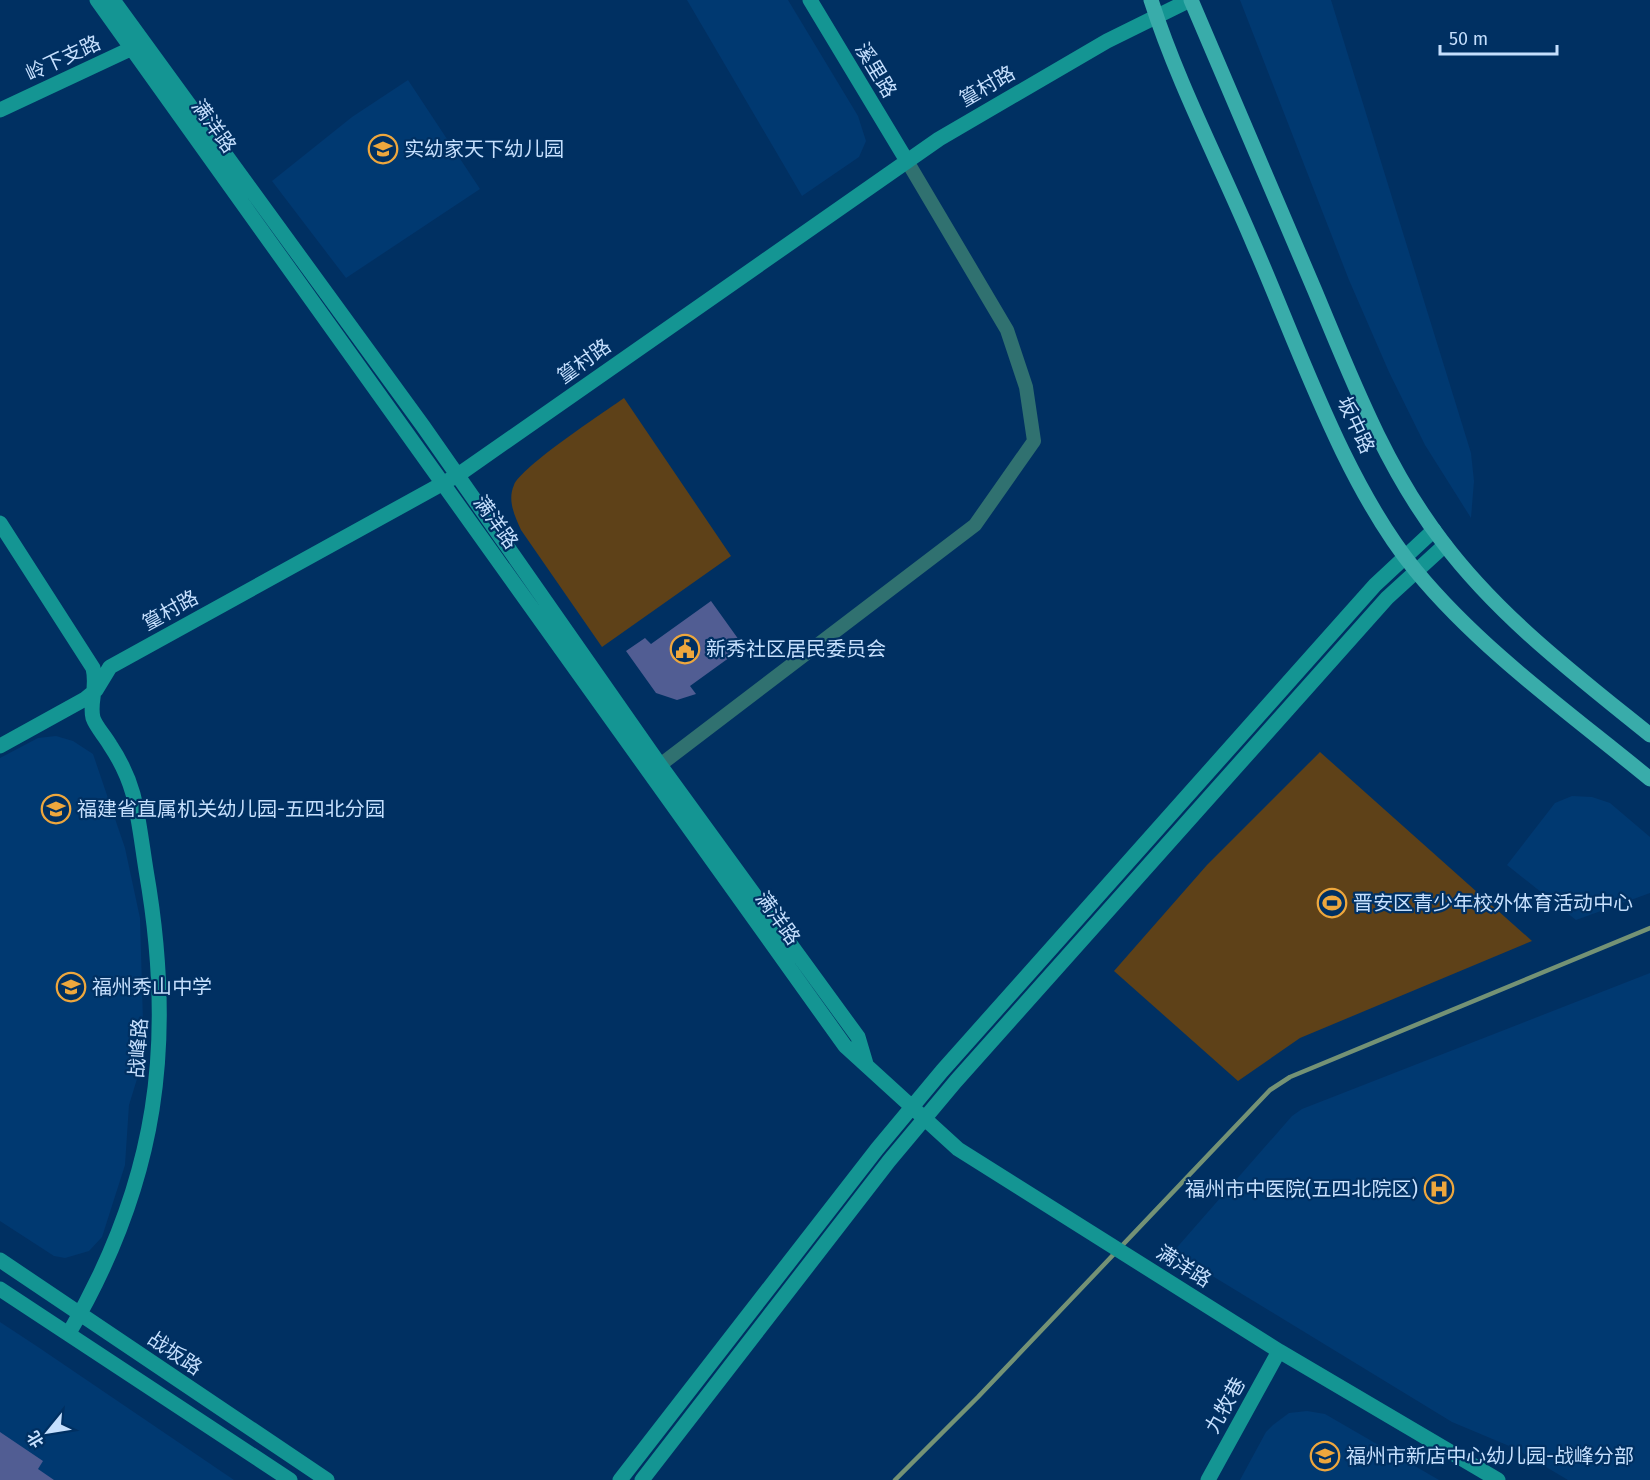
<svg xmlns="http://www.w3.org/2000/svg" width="1650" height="1480" viewBox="0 0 1650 1480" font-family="'Fira Sans','Noto Sans SC',sans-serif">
	<rect width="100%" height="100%" fill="#003062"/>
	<!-- built -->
	<path fill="#003971" d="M 687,0 L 788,0 L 858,116 L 866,141 L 859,157 L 802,196 Z
		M 1240,0 L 1331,0 L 1471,453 L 1474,481 L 1471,518 L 1425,445 L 1389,372 L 1349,280 Z
		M 408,80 L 480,189 L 346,278 L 272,181 L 352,117 Z
		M 56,736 L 73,741 L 93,754 L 125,848 L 140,918 L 144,1056 L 129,1105 L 125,1165 L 102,1237 L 89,1251 L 65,1258 L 54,1256 L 0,1221 L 0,758 L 38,738 Z
		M 1572,796 L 1592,797 L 1610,803 L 1650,837 L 1650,893 L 1576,920 L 1507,865 L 1555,803 Z
		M 1650,973 L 1650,1480 L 1568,1480 L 1514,1448 L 1452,1422 L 1173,1252 L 1292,1116 L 1302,1109 Z
		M 0,1322 L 38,1347 L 234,1480 L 0,1480 Z
		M 1307,1411 L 1325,1414 L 1439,1480 L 1240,1480 L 1266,1432 L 1273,1425 L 1289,1413 Z"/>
	<!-- green -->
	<path fill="#5e4118" d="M 624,398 L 731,556 L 602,647 L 521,530 C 515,516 507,501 514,485 C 522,466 603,413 624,398 Z
		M 1320,752 L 1532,941 L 1300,1038 L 1238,1081 L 1114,971 L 1207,865 Z"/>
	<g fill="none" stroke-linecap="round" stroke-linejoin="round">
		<!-- stream -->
		<path stroke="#749275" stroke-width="4.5" d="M 895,1480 L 978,1397 L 1270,1090 L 1290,1077 L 1650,928"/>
	</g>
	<!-- building -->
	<path fill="#515d93" d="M 711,601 L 744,647 L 690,686 L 696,694 L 677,700 L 656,693 L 626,651 L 645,638 L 651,644 Z
		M 0,1432 L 43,1461 L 38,1469 L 54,1480 L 0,1480 Z"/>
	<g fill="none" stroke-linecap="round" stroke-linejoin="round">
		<!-- street -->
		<path stroke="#307170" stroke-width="14" d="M 660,765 L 975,525 L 1034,441 L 1026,387 L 1007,330 L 907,161"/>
		<!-- secondary -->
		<path stroke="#149593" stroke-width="15" d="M 97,0 L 845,1046 L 958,1149 L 1279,1351 L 1498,1480
			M 113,0 L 423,426 L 660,765 L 858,1037 L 866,1064
			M 810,0 L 907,161
			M 0,110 L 141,44
			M 0,523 L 93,668 C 98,689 89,702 93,718 C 96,727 105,736 110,745 C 120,760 128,776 133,794 C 139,818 142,845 146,870 C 176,1042 158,1181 69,1333
			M 0,746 L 85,699 L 96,690 L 110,667 L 458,475 L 939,139 L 1107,41 L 1190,0
			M 0,1260 L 327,1480
			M 0,1289 L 290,1480
			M 620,1480 L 877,1149 L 942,1071 L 1375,585 L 1434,530
			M 642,1480 L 889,1161 L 956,1081 L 1387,598 L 1445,545
			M 1208,1480 L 1279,1351"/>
		<!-- primary -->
		<path stroke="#39acaa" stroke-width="15" d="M 1151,0 C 1178,84 1220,164 1254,245 C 1299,348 1345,485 1416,571 C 1482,651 1571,714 1650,779
			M 1191,0 C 1232,97 1274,194 1315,291 C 1351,377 1385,467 1442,541 C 1499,617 1577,676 1650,735"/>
	</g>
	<!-- icons -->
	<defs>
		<g id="school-ring" transform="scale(1.5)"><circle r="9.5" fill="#003062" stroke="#eea73d" stroke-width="1.5"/><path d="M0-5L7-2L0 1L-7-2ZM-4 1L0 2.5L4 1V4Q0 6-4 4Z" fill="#eea73d"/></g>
		<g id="civic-ring" transform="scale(1.5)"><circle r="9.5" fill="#003062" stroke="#eea73d" stroke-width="1.5"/><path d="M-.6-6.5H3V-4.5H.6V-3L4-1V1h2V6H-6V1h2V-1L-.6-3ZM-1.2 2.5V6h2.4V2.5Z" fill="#eea73d"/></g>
		<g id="stadium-ring" transform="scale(1.5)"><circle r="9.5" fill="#003062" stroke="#eea73d" stroke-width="1.5"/><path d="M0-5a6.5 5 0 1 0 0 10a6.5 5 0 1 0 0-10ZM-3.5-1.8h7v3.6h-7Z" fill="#eea73d"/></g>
		<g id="hospital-ring" transform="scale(1.5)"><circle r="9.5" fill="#003062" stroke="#eea73d" stroke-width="1.5"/><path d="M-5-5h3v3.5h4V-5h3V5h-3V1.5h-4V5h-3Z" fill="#eea73d"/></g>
	</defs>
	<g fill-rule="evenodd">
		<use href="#school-ring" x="383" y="149"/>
		<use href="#civic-ring" x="685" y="649"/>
		<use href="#school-ring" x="56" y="809"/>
		<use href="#stadium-ring" x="1332" y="903"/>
		<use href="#school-ring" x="71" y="987"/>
		<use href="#hospital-ring" x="1439" y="1189"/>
		<use href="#school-ring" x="1325" y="1456"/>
	</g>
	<g text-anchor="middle" stroke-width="4.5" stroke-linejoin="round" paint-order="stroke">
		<!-- street labels -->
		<g font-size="20" fill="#c5dffd" stroke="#003062">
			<text transform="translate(63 58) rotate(-25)" y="7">岭下支路</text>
			<text transform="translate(876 70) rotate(59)" y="7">溪里路</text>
			<text transform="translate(987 86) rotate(-30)" y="7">篁村路</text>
			<text transform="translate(214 126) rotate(54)" y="7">满洋路</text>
			<text transform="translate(584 361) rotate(-36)" y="7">篁村路</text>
			<text transform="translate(1356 425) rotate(65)" y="7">坂中路</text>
			<text transform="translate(496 522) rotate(54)" y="7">满洋路</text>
			<text transform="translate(170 610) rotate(-29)" y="7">篁村路</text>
			<text transform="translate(778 918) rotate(54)" y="7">满洋路</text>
			<text transform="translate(138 1048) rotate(-86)" y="7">战峰路</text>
			<text transform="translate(1184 1266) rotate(32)" y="7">满洋路</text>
			<text transform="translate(175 1353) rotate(34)" y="7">战坂路</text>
			<text transform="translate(1225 1405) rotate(-61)" y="7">九牧巷</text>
		</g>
		<!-- poi labels -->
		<g font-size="20" fill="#c5dffd" stroke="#003062" text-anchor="start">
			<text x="404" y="156">实幼家天下幼儿园</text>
			<text x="706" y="656">新秀社区居民委员会</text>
			<text x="77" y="816">福建省直属机关幼儿园-五四北分园</text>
			<text x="1353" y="910">晋安区青少年校外体育活动中心</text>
			<text x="92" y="994">福州秀山中学</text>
			<text x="1418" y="1196" text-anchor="end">福州市中医院(五四北院区)</text>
			<text x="1346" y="1463">福州市新店中心幼儿园-战峰分部</text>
		</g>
	</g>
	<!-- north arrow -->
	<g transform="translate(48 1432) rotate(240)" stroke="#003062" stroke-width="4.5" paint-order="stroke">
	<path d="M0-4.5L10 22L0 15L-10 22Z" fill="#c5dffd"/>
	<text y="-9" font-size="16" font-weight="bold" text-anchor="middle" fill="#c5dffd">北</text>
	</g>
	<!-- scale -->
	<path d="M1440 45v9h117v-9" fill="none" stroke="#c5dffd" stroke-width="3"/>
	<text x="1449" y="45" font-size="18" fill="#c5dffd" stroke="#003062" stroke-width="4.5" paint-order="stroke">50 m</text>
</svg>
